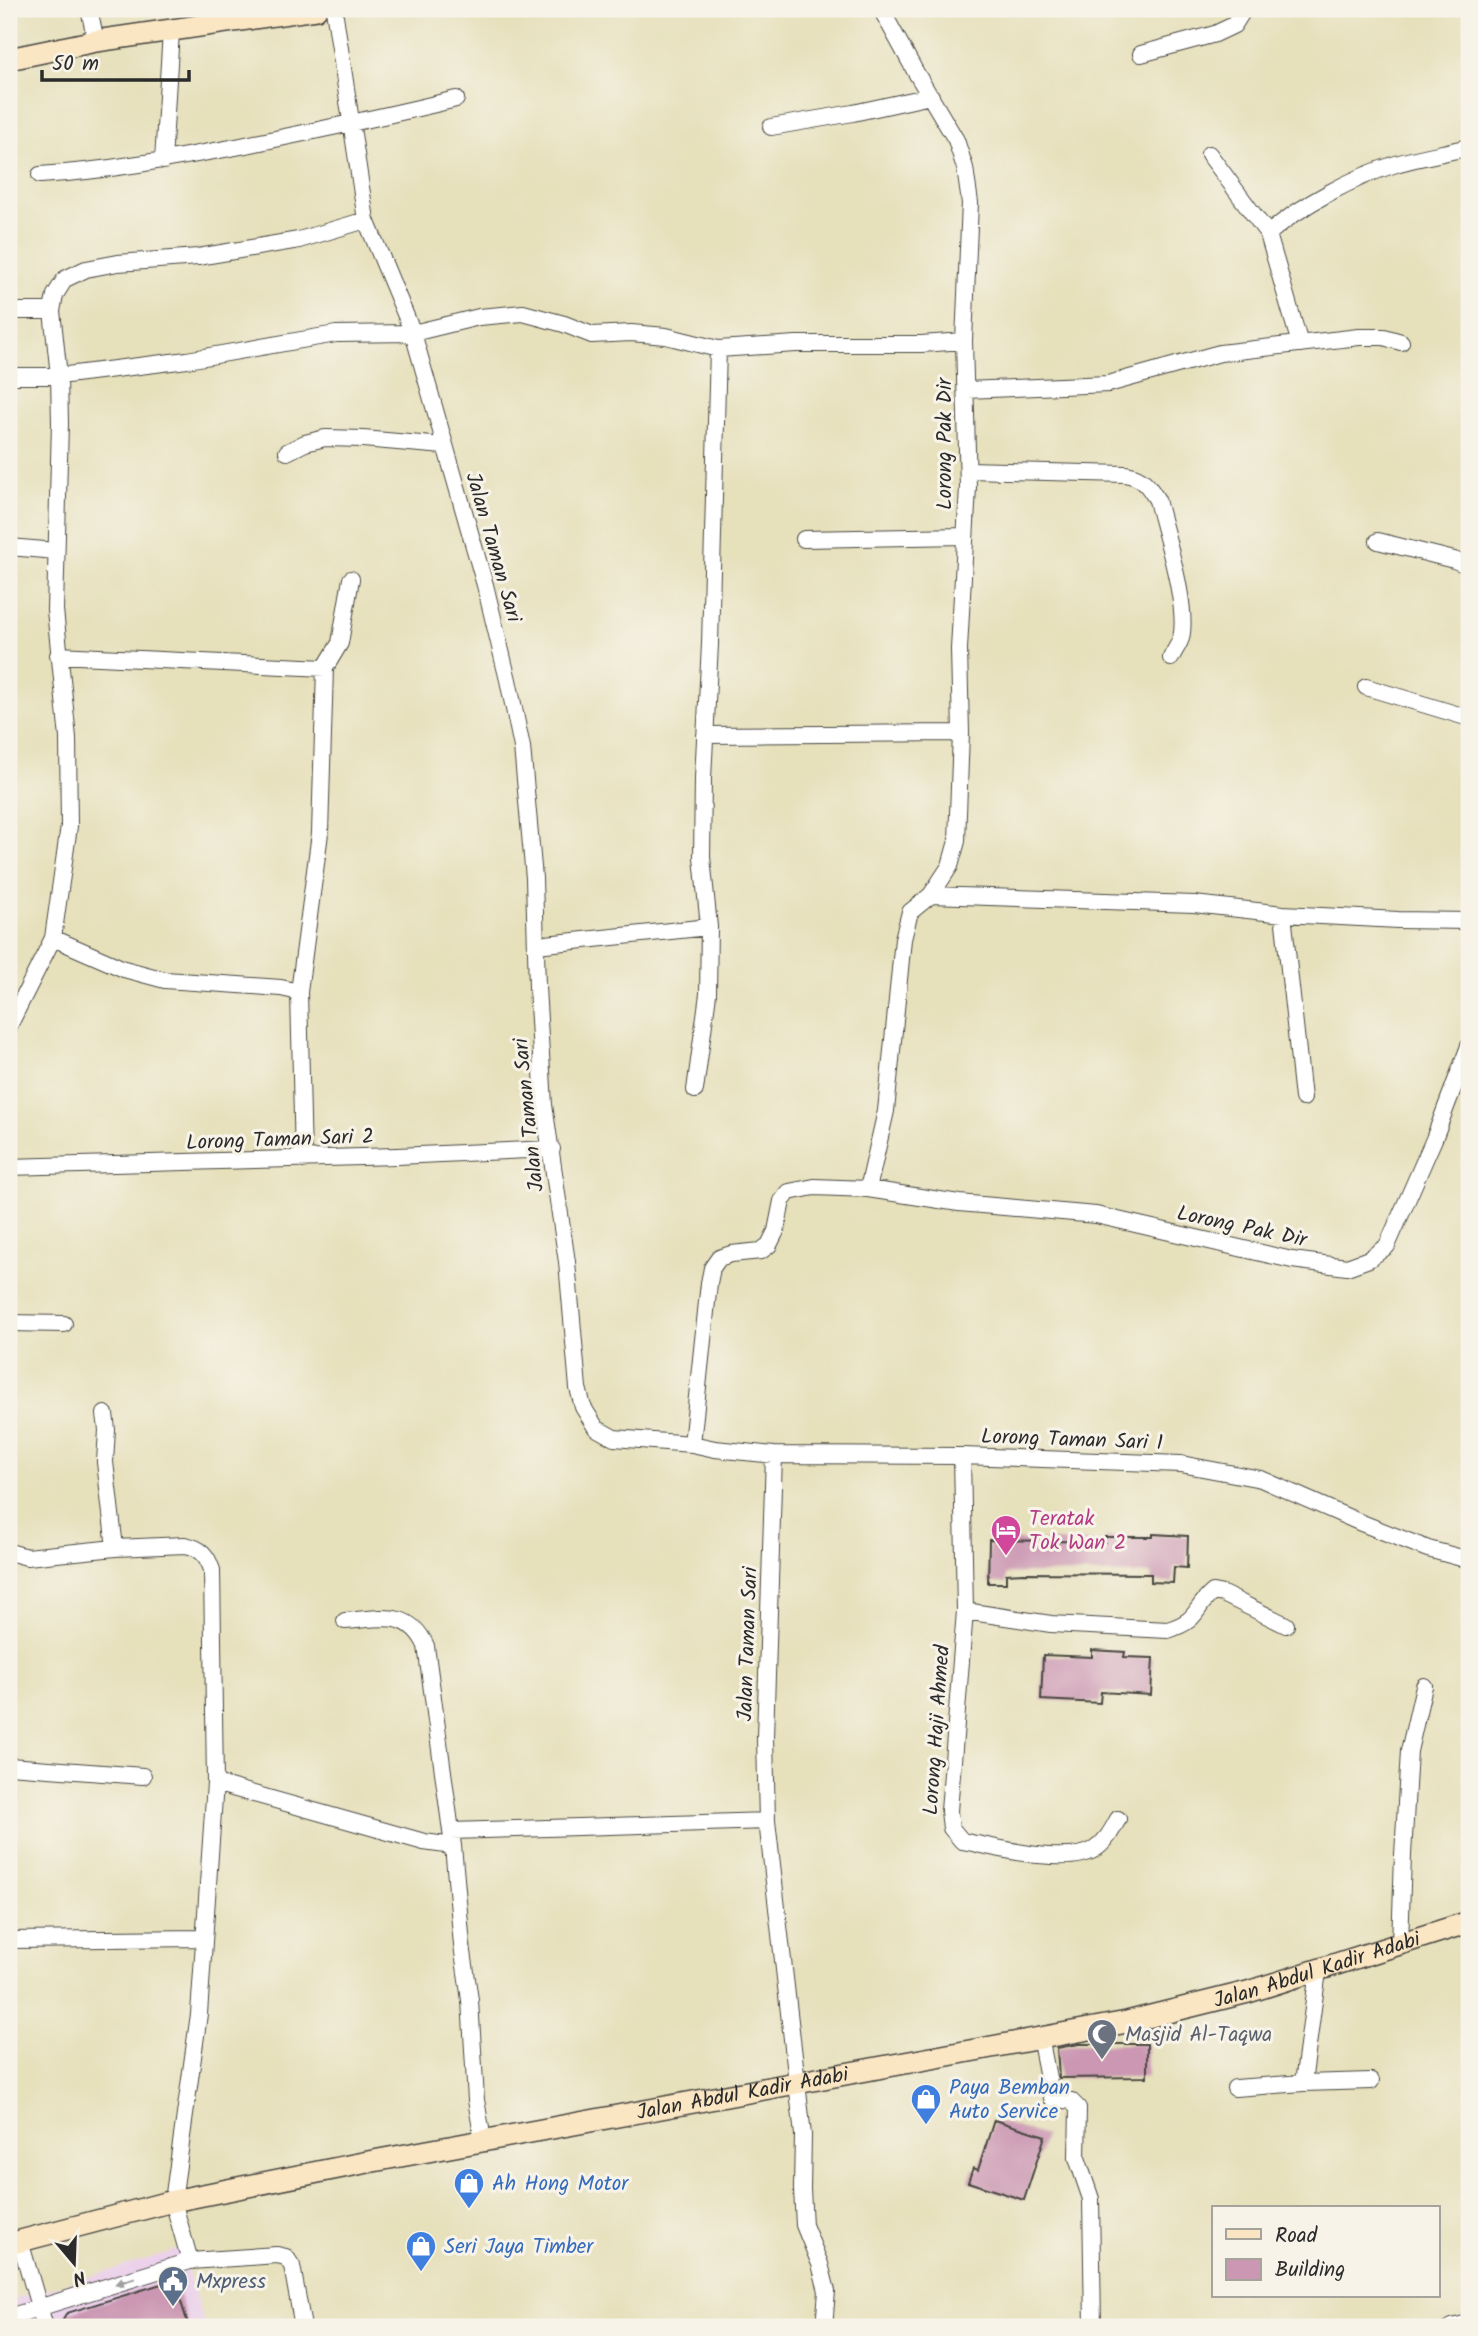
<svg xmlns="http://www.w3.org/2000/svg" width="1478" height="2336" viewBox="0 0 1478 2336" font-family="Kalam,sans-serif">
	<rect width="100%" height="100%" fill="#f7f3e8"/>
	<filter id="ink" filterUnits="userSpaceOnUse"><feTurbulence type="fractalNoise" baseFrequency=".0143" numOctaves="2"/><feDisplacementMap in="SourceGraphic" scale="14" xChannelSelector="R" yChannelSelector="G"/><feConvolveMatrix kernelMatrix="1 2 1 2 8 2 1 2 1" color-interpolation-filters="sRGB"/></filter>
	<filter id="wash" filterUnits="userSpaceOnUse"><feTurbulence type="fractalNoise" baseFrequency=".00686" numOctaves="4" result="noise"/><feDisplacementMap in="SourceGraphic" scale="28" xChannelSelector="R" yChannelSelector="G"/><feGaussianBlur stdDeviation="1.57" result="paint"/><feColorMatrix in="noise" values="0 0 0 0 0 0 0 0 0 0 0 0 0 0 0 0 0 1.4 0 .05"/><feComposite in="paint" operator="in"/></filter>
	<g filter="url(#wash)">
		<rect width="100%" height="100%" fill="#e6e0bb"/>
		<!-- built -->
		<path fill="#ebd1eb" d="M 181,2249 L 205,2327 L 9,2327 L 9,2301 Z"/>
		<g id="blocks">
			<!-- building -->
			<path fill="#cb97b2" d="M 1153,1534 L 1188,1536 L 1187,1568 L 1174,1567 L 1173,1583 L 1151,1582 L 1151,1574 L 1023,1573 L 1006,1574 L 1006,1583 L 988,1583 L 989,1540 L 1105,1542 L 1105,1537 L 1153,1537 Z
				M 1092,1650 L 1125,1652 L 1124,1657 L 1153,1658 L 1151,1695 L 1101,1692 L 1100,1703 L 1041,1700 L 1043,1655 L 1092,1657 Z
				M 1079,2044 L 1147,2044 L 1147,2077 L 1059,2078 L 1057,2048 Z
				M 994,2120 L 1045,2136 L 1024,2200 L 968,2182 L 973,2168 L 978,2170 Z
				M 174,2280 L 189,2327 L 59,2327 L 67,2313 Z"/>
		</g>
	</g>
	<g filter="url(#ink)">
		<use href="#blocks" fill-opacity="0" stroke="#474641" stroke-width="2"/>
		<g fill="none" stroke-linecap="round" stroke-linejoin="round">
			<!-- minor casing -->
			<g stroke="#474641" stroke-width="18">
				<path id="minor" d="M 89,9 L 96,41
					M 334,9 L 366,220 L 413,333 L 485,585 L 508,680 L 522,747 L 534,878 L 537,987 L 544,1105 L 567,1262 L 578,1388 L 583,1407 L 596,1428 L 614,1438 L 692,1444 L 715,1449 L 774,1455 L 962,1456 L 1181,1464 L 1261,1479 L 1359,1522 L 1428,1549 L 1469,1560
					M 1141,54 L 1215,34 L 1234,25 L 1244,9
					M 771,127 L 853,113 L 931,96
					M 1209,154 L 1268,234 L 1300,344
					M 163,161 L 171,31
					M 40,175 C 106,171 171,159 236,147 C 310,132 383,117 456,99
					M 1268,234 C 1301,205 1354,177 1396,164 C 1420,157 1445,153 1469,147
					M 9,311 L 52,311
					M 9,376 L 59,376 L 187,360 L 336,334 L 413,333 L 479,317 L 523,313 L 564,324 L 592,335 L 631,333 L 666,336 L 718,349 L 796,344 L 921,344 L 964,341
					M 966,390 L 1108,384 L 1220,353 L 1359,337 L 1384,337 L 1401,342
					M 287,452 L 305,443 L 325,438 L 363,439 L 444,446
					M 968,470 L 1125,474 C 1143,477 1148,485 1157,500 C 1165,533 1189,607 1181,638 C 1179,645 1174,651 1171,658
					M 804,539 L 964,536
					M 1378,541 L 1454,560 L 1469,566
					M 9,547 L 56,551
					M 58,655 L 325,668
					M 1366,687 L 1469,718
					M 705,735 L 961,733
					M 931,895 L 1194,904 L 1283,914 L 1398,920 L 1469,921
					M 1283,914 L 1303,1098
					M 53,938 L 124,969 L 165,980 L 281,988 L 299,992
					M 536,945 L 709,927
					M 9,1026 L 53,938 L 69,826 L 68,738 L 55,610 L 60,423 L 59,376 L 52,311 L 55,295 L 65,279 L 86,269 L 118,263 L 198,257 L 299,240 L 366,220
					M 695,1090 L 708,994 L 709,927 L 702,857 L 703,778 L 710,644 L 718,349
					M 303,1160 L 299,992 L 320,833 L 325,668 L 340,643 L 351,579
					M 9,1167 L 397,1156 L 552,1149
					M 868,1189 L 886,1111 L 903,939 L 910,912 L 931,895 L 950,866 L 957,841 L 961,733 L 959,649 L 968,487 L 964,341 L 970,203 L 965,168 L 956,140 L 915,71 L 881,9
					M 9,1323 L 64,1324
					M 105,1414 L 107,1430 L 105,1462 L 115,1548
					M 692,1444 L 709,1283 L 712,1268 L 719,1258 L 731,1254 L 761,1251 L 769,1245 L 776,1231 L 782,1201 L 789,1192 L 814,1187 L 868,1189 L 959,1203 L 1096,1215 L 1292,1260 L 1347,1267 L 1369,1259 L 1387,1246 L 1434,1139 L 1469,1046
					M 774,1455 L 765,1738 L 767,1821 L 803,2135 L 802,2189 L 804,2225 L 820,2264 L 827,2291 L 824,2327
					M 962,1456 L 965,1611 L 949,1811 L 951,1828 L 962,1841 C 994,1847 1067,1867 1095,1849 C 1106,1842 1112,1830 1118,1819
					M 9,1552 L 27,1557 L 115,1548 L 185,1545 C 201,1548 207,1555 212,1570 L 215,1783 L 199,2014 L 173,2201 L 190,2261
					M 965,1611 L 1051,1624 L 1168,1630 C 1200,1620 1192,1610 1213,1592 L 1223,1594 L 1286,1625
					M 345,1621 C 379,1619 409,1608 426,1646 L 453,1846 L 462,1945 L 470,2000 L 476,2100 L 483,2140
					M 9,1766 L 143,1776
					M 215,1783 L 424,1842 L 453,1846
					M 451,1831 L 767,1821
					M 9,1940 L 203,1938
					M 1400,1945 L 1403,1855 L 1409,1751 L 1424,1686
					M 1318,1971 L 1303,2083 L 1371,2081
					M 1040,2037 L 1052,2098 L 1071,2101 L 1078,2108 L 1077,2158 L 1091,2199 L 1093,2327
					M 1235,2088 L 1303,2083
					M 20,2241 L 45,2327
					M 9,2317 L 190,2261 L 277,2255 L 286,2257 L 292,2266 L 303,2327
					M 1452,2327 L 1469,2323"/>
			</g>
			<!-- secondary casing -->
			<g stroke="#474641" stroke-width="24">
				<g id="secondary">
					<path d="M 9,59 L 96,41 L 316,9"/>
					<path id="s1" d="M 9,2244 L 173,2201 L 368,2162 L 1127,2022 L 1248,1992 L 1469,1922"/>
				</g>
			</g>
			<!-- minor -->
			<use href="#minor" stroke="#fff" stroke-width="16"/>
			<!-- secondary -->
			<use href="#secondary" stroke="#fbe6c4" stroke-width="21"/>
		</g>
		<!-- one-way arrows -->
		<defs><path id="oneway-solid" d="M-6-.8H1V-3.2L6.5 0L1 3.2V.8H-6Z" transform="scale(1.75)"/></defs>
		<use fill="#a0a0a0" href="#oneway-solid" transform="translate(125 2281) rotate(163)"/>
	</g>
	<!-- icons -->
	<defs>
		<g id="hotel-pin" transform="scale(1.575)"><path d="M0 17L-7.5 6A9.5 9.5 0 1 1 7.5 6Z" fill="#d1479c" stroke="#f7f3e8"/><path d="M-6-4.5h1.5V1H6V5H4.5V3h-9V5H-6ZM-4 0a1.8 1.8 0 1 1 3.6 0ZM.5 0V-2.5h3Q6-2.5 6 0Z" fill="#fff"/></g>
		<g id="mosque-pin" transform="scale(1.575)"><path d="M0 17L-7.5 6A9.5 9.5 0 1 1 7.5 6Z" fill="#6b7280" stroke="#f7f3e8"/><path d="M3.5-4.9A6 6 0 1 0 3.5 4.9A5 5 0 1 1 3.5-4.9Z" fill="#fff"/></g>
		<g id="shop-pin" transform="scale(1.575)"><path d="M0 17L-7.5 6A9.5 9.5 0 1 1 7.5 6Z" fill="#3f7fe0" stroke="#f7f3e8"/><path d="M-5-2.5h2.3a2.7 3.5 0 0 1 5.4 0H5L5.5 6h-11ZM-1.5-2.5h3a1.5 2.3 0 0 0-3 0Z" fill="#fff"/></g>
		<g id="civic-pin" transform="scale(1.575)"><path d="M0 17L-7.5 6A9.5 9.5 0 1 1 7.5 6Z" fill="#5c6f8a" stroke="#f7f3e8"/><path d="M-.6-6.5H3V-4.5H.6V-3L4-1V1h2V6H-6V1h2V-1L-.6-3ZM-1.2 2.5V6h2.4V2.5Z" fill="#fff"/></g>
	</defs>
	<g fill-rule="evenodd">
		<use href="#hotel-pin" x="1006" y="1530"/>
		<use href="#mosque-pin" x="1102" y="2034"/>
		<use href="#shop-pin" x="926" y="2099"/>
		<use href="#shop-pin" x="469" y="2183"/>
		<use href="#shop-pin" x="421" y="2246"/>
		<use href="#civic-pin" x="173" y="2281"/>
	</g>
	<g text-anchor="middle" stroke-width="6" stroke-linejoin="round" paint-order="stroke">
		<!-- street labels -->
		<g font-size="21" fill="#2b2b2b" stroke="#f7f3e8">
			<text transform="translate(944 444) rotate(-90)" y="7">Lorong Pak Dir</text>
			<text transform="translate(494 547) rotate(74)" y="7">Jalan Taman Sari</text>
			<text transform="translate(528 1115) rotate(-96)" y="7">Jalan Taman Sari</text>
			<text transform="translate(280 1139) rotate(-2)" y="7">Lorong Taman Sari 2</text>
			<text transform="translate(1242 1226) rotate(12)" y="7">Lorong Pak Dir</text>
			<text transform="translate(1072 1439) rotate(2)" y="7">Lorong Taman Sari 1</text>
			<text transform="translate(747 1644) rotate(-88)" y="7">Jalan Taman Sari</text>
			<text transform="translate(936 1730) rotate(-86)" y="7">Lorong Haji Ahmed</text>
			<text dy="7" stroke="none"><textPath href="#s1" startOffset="1337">Jalan Abdul Kadir Adabi</textPath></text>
			<text dy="7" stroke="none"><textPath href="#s1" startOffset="749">Jalan Abdul Kadir Adabi</textPath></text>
		</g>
		<!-- hotel labels -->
		<g font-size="21" fill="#b23c85" stroke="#f7f3e8" text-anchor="start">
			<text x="1029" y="1525">Teratak<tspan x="1029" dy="24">Tok Wan 2</tspan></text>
		</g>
		<!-- worship labels -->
		<g font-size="21" fill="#5b616d" stroke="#f7f3e8" text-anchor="start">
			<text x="1125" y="2041">Masjid Al-Taqwa</text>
		</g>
		<!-- shop labels -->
		<g font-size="21" fill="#366cbe" stroke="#f7f3e8" text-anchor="start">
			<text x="949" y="2094">Paya Bemban<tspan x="949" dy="24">Auto Service</tspan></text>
			<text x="492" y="2190">Ah Hong Motor</text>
			<text x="444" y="2253">Seri Jaya Timber</text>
		</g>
		<!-- service labels -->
		<g font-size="21" fill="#4e5e75" stroke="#f7f3e8" text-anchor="start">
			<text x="196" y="2288">Mxpress</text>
		</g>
	</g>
	<!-- margin -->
	<rect width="1478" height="2336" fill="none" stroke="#f7f3e8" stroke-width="35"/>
	<!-- legend -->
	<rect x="1212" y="2206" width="228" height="91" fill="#f7f3e8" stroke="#a5a39c" stroke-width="2"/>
	<rect x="1226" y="2229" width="35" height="10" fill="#fbe6c4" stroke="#a5a39c" stroke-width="2"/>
	<text x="1275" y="2242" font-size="21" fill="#2b2b2b">Road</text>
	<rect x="1226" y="2259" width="35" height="21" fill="#cb97b2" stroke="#a5a39c" stroke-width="2"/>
	<text x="1275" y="2276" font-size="21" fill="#2b2b2b">Building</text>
	<!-- north arrow -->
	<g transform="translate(74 2263) rotate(161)" stroke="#f7f3e8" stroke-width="5" paint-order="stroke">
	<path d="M0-5L12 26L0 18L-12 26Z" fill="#2b2b2b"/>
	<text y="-10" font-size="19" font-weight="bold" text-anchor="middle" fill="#2b2b2b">N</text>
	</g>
	<!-- scale -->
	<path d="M42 70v10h147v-10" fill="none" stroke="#2b2b2b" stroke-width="3.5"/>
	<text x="52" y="70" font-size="21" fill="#2b2b2b" stroke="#f7f3e8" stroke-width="5" paint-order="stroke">50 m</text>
</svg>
